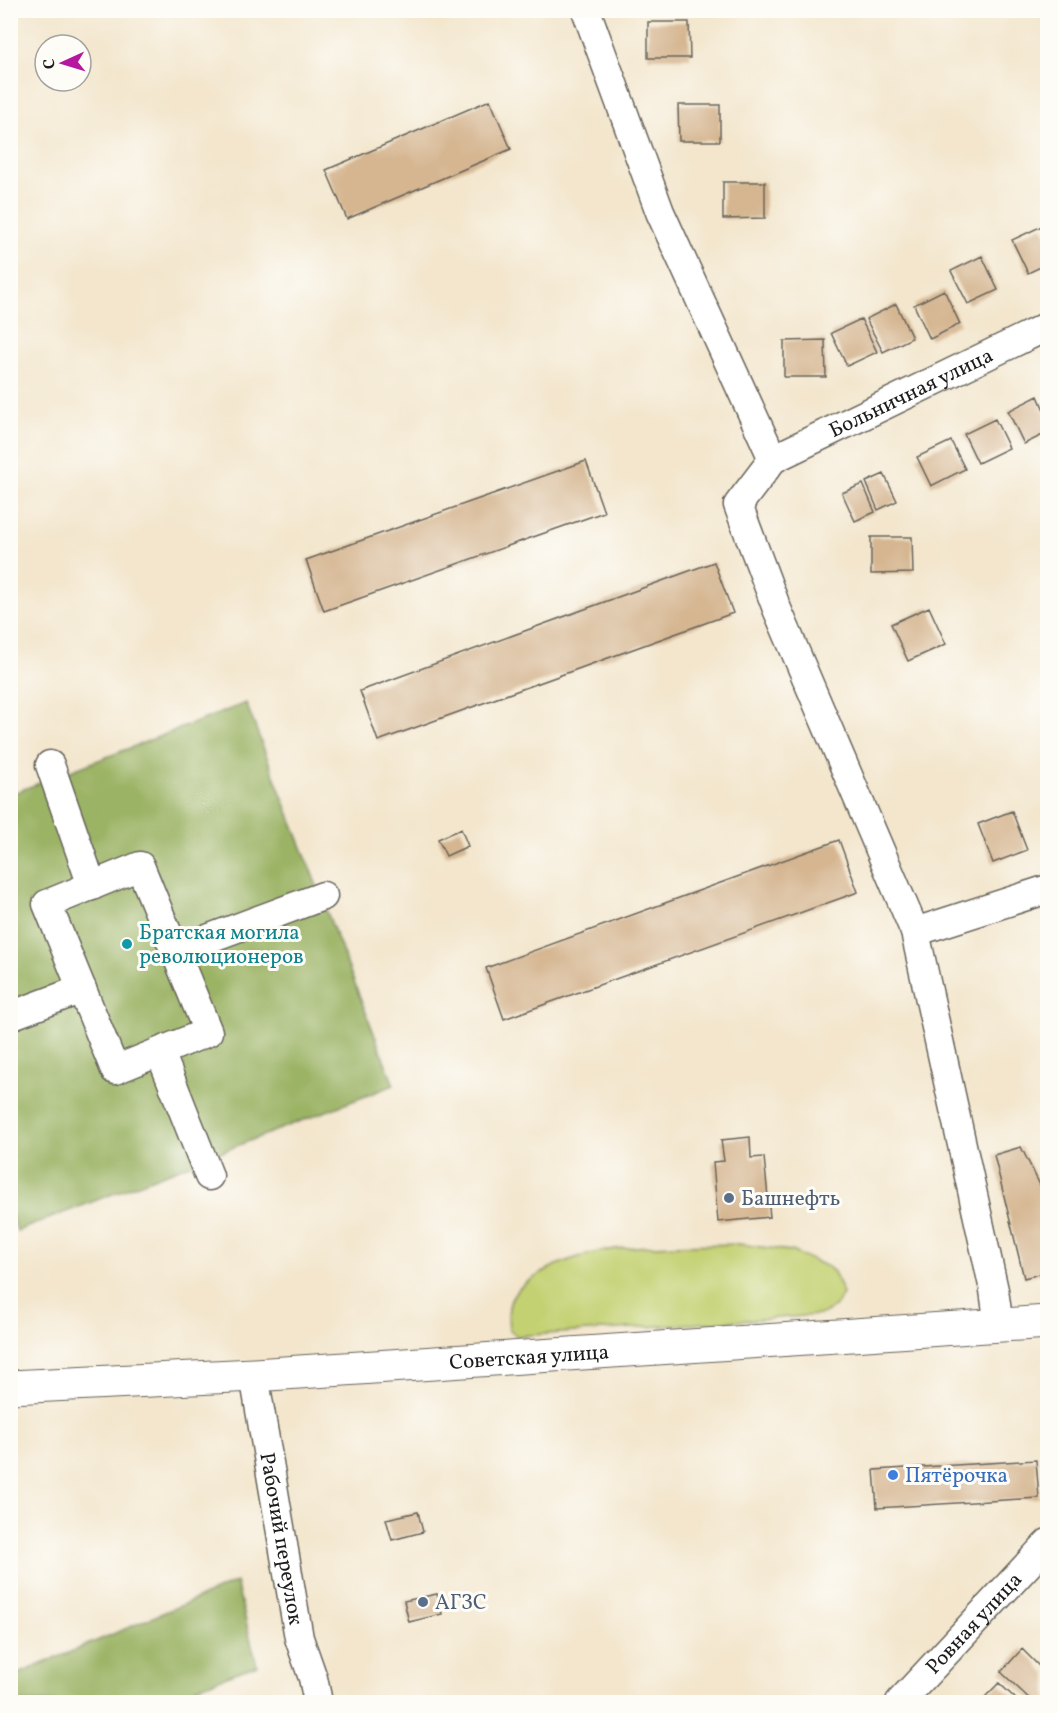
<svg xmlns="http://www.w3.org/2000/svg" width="1058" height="1713" viewBox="0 0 1058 1713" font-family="Vollkorn,serif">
	<rect width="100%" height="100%" fill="#fdfcf7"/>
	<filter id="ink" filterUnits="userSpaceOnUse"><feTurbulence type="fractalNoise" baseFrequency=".0167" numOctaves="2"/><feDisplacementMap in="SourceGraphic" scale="12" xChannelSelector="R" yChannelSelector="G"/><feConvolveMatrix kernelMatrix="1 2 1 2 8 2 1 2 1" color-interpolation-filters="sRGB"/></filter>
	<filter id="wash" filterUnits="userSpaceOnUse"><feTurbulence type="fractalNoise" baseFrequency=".008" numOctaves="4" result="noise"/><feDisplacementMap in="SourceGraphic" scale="24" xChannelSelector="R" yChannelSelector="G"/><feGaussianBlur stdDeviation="1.35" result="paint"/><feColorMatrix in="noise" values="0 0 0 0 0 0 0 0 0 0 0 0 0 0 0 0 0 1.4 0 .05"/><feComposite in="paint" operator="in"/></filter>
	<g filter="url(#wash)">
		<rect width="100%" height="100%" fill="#f3e6cd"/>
		<!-- green -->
		<path fill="#c4d173" stroke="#707648" stroke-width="1.5" d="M 739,1244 L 791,1251 L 828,1267 L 834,1272 L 843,1294 C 837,1306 831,1311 819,1315 L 517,1336 L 509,1330 C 508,1318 507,1305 514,1294 C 518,1288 526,1283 532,1279 C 589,1239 672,1246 739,1244 Z"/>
		<!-- forest -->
		<path fill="#9bb365" stroke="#5c6840" stroke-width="1.5" d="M 246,703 L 394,1085 L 17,1231 L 11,1214 L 11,794 Z
			M 236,1582 L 257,1665 L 157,1702 L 11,1702 L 11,1677 Z"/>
		<g id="blocks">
			<!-- building -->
			<path fill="#d5b691" d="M 648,22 L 689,22 L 690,58 L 648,58 Z
				M 490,100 L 511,149 L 347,219 L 326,170 Z
				M 678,105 L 720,105 L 720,141 L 679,141 Z
				M 723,182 L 765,182 L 765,218 L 723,219 Z
				M 1042,226 L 1047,236 L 1047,264 L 1028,273 L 1012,240 Z
				M 982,256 L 998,290 L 968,304 L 951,271 Z
				M 944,290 L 960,324 L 930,339 L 914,305 Z
				M 896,304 L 912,338 L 883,352 L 866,319 Z
				M 861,319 L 877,352 L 847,366 L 831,333 Z
				M 825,340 L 826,377 L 784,377 L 784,341 Z
				M 1038,396 L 1047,417 L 1047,433 L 1024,444 L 1008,411 Z
				M 995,419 L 1009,448 L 978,463 L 964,434 Z
				M 951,441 L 965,469 L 931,486 L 917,457 Z
				M 586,461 L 604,512 L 324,611 L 306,560 Z
				M 884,474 L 897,501 L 878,510 L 866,482 Z
				M 863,484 L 875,512 L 855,521 L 842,493 Z
				M 871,537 L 912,537 L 913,573 L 871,574 Z
				M 714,562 L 733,613 L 378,741 L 360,691 Z
				M 929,607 L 946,644 L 908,661 L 891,624 Z
				M 1012,811 L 1027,850 L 993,863 L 978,824 Z
				M 461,829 L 468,846 L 446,856 L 438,839 Z
				M 839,840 L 858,892 L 504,1019 L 486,968 Z
				M 750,1137 L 751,1158 L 764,1157 L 770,1217 L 718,1222 L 713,1162 L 724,1161 L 721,1140 Z
				M 1021,1147 L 1047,1199 L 1047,1272 L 1024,1278 L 994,1155 Z
				M 1036,1460 L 1039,1498 L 877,1508 L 874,1470 Z
				M 418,1512 L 423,1532 L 392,1540 L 386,1519 Z
				M 437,1594 L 442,1614 L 409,1622 L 404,1601 Z
				M 1022,1649 L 1047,1674 L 1047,1699 L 1045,1702 L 1033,1702 L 1001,1672 Z
				M 999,1683 L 1019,1702 L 980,1702 Z"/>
		</g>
	</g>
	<g filter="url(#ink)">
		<use href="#blocks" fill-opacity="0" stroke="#67635a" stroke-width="1.5"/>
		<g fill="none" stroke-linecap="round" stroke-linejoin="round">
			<!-- minor casing -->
			<g stroke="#67635a" stroke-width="31">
				<g id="minor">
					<path d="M 586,10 L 660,212 L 773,459 L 738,505 L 777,609 L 915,932 L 994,1290 L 999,1326"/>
					<path id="s1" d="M 773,459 L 1048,326"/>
					<path d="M 50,765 L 92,886"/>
					<path d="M 140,866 L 208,1032 L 115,1070 L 47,904 Z"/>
					<path d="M 915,932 L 1048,889"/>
					<path d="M 175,951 L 323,896"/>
					<path d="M 10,1016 L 82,989"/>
					<path d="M 160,1052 L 209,1176"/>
					<path id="s2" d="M 254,1375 L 299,1638 L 313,1678 L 318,1702"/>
					<path id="s3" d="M 900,1702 L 1048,1543"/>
				</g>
			</g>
			<!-- major casing -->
			<g stroke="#67635a" stroke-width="35">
				<g id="major">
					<path id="s4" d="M 10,1387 L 254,1375 L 1048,1322"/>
				</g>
			</g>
			<!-- minor -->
			<use href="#minor" stroke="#fff" stroke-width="28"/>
			<!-- major -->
			<use href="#major" stroke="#fff" stroke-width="33"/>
		</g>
	</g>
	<!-- markers -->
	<circle fill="#0f9aa8" stroke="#fdfcf7" stroke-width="2" cx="127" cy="944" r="6"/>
	<g fill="#5c6f8a" stroke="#fdfcf7" stroke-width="2">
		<circle cx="729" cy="1198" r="6"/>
		<circle cx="423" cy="1602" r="6"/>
	</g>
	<circle fill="#3f7fe0" stroke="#fdfcf7" stroke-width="2" cx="893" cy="1475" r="6"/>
	<g text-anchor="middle" stroke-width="6" stroke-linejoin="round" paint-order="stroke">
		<!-- street labels -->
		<g font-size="21" fill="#1c1c1c" stroke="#fdfcf7">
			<text dy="7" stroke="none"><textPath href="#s1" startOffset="153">Больничная улица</textPath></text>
			<text dy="7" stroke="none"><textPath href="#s4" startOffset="520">Советская улица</textPath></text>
			<text dy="7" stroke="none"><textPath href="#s2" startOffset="166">Рабочий переулок</textPath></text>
			<text dy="7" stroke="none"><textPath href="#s3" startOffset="108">Ровная улица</textPath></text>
		</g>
		<!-- culture labels -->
		<g font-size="21" fill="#0d838f" stroke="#fdfcf7" text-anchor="start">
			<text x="139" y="939">Братская могила<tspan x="139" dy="24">революционеров</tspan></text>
		</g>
		<!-- service labels -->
		<g font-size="21" fill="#4e5e75" stroke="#fdfcf7" text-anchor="start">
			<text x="741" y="1205">Башнефть</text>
			<text x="435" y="1609">АГЗС</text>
		</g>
		<!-- shop labels -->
		<g font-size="21" fill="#366cbe" stroke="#fdfcf7" text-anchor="start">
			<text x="905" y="1482">Пятёрочка</text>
		</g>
	</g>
	<!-- margin -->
	<rect width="1058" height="1713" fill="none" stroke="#fdfcf7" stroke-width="36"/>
	<!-- north arrow -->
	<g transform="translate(63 63) rotate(266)"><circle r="28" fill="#fdfcf7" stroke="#a3a29f" stroke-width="1.5"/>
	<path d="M0-4.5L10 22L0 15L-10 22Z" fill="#b5179e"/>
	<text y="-9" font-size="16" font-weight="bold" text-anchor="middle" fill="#1c1c1c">С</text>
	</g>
</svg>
